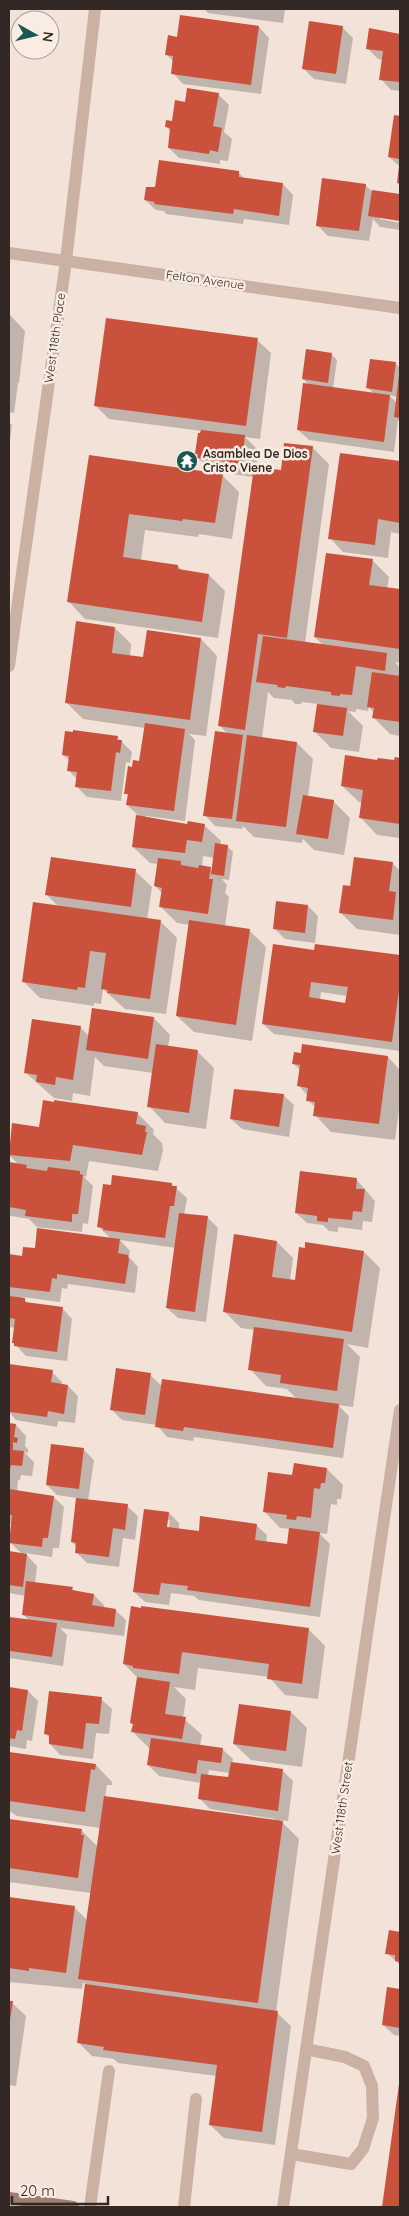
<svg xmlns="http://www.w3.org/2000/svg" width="409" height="2216" viewBox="0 0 409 2216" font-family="Quicksand,sans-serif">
	<rect width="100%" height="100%" fill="#f2e2d7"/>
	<!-- shadow -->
	<path fill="#0003" fill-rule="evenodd" d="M 204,9 L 285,9 L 283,23 L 208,13 Z
		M 259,27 L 269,38 L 261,94 L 183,84 L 173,73 L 174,62 L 166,54 L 178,38 Z
		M 342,27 L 353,38 L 346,84 L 314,79 L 304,69 Z
		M 370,30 L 400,35 L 400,91 L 391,90 L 381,79 L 383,60 L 378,59 L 367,48 Z
		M 218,94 L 229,105 L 224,132 L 232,139 L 228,161 L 220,160 L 220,164 L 179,158 L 169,148 L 171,132 L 166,126 Z
		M 395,117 L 400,118 L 400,185 L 398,183 L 400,167 L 389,157 Z
		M 238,172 L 246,180 L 283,184 L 293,195 L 289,225 L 244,219 L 243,224 L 166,214 L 164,211 L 156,210 L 145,200 L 157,189 Z
		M 365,185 L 372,191 L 400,195 L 400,220 L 380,217 L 380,219 L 400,223 L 400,230 L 380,227 L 373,219 L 369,241 L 328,236 L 317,225 Z
		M 9,314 L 25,331 L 19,383 L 18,383 L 14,413 L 9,412 Z
		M 257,340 L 271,353 L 260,439 L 245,437 L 258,450 L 256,468 L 282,472 L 312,447 L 329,464 L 305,643 L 324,646 L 315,637 L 372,560 L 389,577 L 387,589 L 400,591 L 400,663 L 395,662 L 400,668 L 400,736 L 390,734 L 374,718 L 374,713 L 369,707 L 368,711 L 356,709 L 356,712 L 348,711 L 363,726 L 359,752 L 331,748 L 314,731 L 318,704 L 302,702 L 301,704 L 295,704 L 292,700 L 274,698 L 268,692 L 262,738 L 297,743 L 313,759 L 308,797 L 333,801 L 350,818 L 344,855 L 314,850 L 303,839 L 302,843 L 254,837 L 243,826 L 242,829 L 215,826 L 205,815 L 229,735 L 220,726 L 253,477 L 219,472 L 239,492 L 232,539 L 199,534 L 198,537 L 145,530 L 141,560 L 178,566 L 183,571 L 209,575 L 225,591 L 218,638 L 85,619 L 69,602 L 90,456 L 215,474 L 198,458 L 196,453 L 202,431 L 109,419 L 96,406 Z
		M 332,355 L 337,360 L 333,388 L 374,394 L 368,388 L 372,360 L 396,364 L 400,368 L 400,422 L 398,420 L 394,452 L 309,440 L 298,430 L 309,385 L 303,379 ZM 389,395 L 398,397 L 397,403 Z
		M 9,422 L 12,425 L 9,447 Z
		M 341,455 L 400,463 L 400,534 L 391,532 L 388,558 L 343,552 L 330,538 Z
		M 115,628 L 131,644 L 130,657 L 144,659 L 201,639 L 217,656 L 206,736 L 189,734 L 195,740 L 185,821 L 146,816 L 145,818 L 188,826 L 204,825 L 221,841 L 220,845 L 227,846 L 233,852 L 229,880 L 222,879 L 227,885 L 225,893 L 229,897 L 225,927 L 249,930 L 266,947 L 252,1041 L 194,1032 L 177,1016 L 190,925 L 177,923 L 160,906 L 162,893 L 155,886 L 158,864 L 150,863 L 133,847 L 140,817 L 127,805 L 128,796 L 126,793 L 133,769 L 140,762 L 145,728 L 83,719 L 66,702 ZM 203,856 L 215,858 L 213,871 L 202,867 Z
		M 117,737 L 132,752 L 130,763 L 126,762 L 121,801 L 87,797 L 76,786 L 77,779 L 68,770 L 70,761 L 63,755 Z
		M 396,758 L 400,759 L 400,838 L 377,835 L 361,818 L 363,803 L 359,802 L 342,786 L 378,761 L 395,762 Z
		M 393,864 L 400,871 L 400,935 L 357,929 L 340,912 L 351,887 Z
		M 135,871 L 152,887 L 147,920 L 161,922 L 177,938 L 166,1014 L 125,1009 L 103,989 L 101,1004 L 94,1003 L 94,1006 L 40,998 L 23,981 L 59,907 L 46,894 Z
		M 308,906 L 318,916 L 315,943 L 285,939 L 274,928 Z
		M 316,945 L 400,956 L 400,1051 L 274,1034 L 263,1024 L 315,951 ZM 321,992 L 347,996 L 346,1004 L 320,1000 Z
		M 154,1018 L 170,1035 L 168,1047 L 197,1051 L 214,1068 L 206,1129 L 165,1123 L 149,1106 L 153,1073 L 104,1066 L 95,1057 L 90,1096 L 73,1093 L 72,1101 L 54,1098 L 26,1073 L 80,1027 L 89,1036 Z
		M 388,1057 L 400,1070 L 400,1102 L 395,1140 L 331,1132 L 315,1115 L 316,1108 L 308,1100 L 308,1096 L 299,1086 L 301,1071 L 293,1063 Z
		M 252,1090 L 283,1095 L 294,1105 L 289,1137 L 242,1129 L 231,1119 Z
		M 137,1113 L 154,1130 L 153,1134 L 162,1143 L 163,1150 L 158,1171 L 89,1161 L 86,1177 L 83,1176 L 93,1186 L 88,1224 L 83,1223 L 82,1232 L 37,1227 L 29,1219 L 11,1216 L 9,1214 L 9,1164 L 19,1165 L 9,1155 L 13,1125 L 40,1129 Z
		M 356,1179 L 375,1201 L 372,1222 L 363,1221 L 362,1230 L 338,1227 L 338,1232 L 329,1231 L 323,1225 L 307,1223 L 296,1213 Z
		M 171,1184 L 187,1198 L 184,1215 L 208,1218 L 218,1228 L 206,1322 L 178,1318 L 167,1308 L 176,1248 L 120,1240 L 130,1251 L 129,1257 L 138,1267 L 135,1293 L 68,1284 L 67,1289 L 62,1288 L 60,1302 L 22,1297 L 28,1303 L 62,1308 L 72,1319 L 67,1361 L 26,1356 L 13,1342 L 15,1328 L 9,1327 L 9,1255 L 23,1257 L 36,1250 L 111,1239 L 98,1226 L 112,1186 Z
		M 277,1242 L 293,1258 L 290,1281 L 296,1281 L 364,1252 L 380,1268 L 368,1348 L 347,1344 L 360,1357 L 353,1407 L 338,1405 L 349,1416 L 343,1458 L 194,1437 L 193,1441 L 167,1437 L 157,1425 L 122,1420 L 111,1409 L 150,1375 L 162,1386 L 298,1400 L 287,1389 L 266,1386 L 250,1369 L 255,1330 L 241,1328 L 224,1311 Z
		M 9,1365 L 52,1372 L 62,1382 L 62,1385 L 68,1386 L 78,1396 L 75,1423 L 58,1421 L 57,1427 L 16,1420 L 9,1412 Z
		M 9,1424 L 16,1425 L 26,1436 L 25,1446 L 28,1449 L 28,1453 L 24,1452 L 34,1462 L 32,1476 L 21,1475 L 20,1480 L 18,1480 L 17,1492 L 54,1497 L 64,1507 L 59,1548 L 53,1548 L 52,1557 L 25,1553 L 37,1566 L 35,1584 L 72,1589 L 76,1592 L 94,1595 L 104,1605 L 104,1608 L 115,1610 L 126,1620 L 124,1636 L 60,1628 L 67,1635 L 63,1666 L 9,1658 L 9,1618 L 29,1621 L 23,1614 L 26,1596 L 9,1593 L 9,1553 L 22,1554 L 10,1542 L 12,1524 L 9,1523 Z
		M 83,1449 L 94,1460 L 88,1501 L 127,1506 L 138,1516 L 135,1540 L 123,1538 L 119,1567 L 87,1563 L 76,1552 L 77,1547 L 72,1542 L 77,1498 L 57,1495 L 47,1485 Z
		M 327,1469 L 343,1485 L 341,1499 L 337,1499 L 337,1505 L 331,1504 L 327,1534 L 319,1533 L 330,1544 L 320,1617 L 199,1600 L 194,1596 L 171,1593 L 169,1605 L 145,1602 L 134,1592 L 145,1510 L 169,1513 L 179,1523 L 179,1530 L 200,1533 L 256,1525 L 267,1535 L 266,1543 L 288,1545 L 291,1529 L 280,1528 L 264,1511 L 294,1477 ZM 167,1520 L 170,1520 L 168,1533 L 165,1533 Z
		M 132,1608 L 308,1629 L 325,1646 L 318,1699 L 285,1695 L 269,1677 L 198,1668 L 195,1690 L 174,1687 L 186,1699 L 183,1718 L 202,1735 L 200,1746 L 222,1749 L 233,1759 L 232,1764 L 282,1770 L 293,1781 L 288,1821 L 280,1820 L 299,1839 L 276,2012 L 291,2026 L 275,2145 L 224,2138 L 210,2125 L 217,2076 L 118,2063 L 114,2059 L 92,2056 L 78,2042 L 86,1985 L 83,1982 L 82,1989 L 9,1982 L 9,1899 L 74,1907 L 87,1920 L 91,1893 L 9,1882 L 9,1820 L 82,1831 L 98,1847 L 100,1828 L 17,1816 L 9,1811 L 9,1753 L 96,1765 L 112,1782 L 112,1785 L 107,1785 L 105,1797 L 275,1821 L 275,1819 L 210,1809 L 199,1798 L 201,1783 L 159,1776 L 148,1765 L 150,1749 L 133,1732 L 134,1725 L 131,1723 L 138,1678 L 124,1664 ZM 209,1770 L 230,1773 L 229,1779 L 208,1776 Z
		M 9,1688 L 28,1691 L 38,1701 L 32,1741 L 27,1740 L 26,1749 L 9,1746 Z
		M 101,1699 L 112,1709 L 109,1734 L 96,1733 L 93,1759 L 60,1755 L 50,1744 L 50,1738 L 45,1733 Z
		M 291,1712 L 307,1728 L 302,1767 L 251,1760 L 234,1744 Z
		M 390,1932 L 400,1933 L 400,1965 L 387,1953 Z
		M 388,1988 L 400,1990 L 400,2036 L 394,2035 L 383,2025 Z
		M 9,2002 L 12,2003 L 26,2016 L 16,2086 L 9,2085 Z
		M 400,2085 L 400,2207 L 383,2207 Z"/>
	<!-- building -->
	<path fill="#ca513c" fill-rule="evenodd" d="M 180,15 L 259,26 L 251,85 L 171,74 L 173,56 L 165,55 L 168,35 L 177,37 Z
		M 309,21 L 343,26 L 336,74 L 302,69 Z
		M 369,28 L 400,34 L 400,82 L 379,80 L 383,51 L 366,49 Z
		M 187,88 L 219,93 L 213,126 L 222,128 L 218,152 L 210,150 L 209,154 L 168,148 L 170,128 L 165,127 L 166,120 L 172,121 L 175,100 L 185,102 Z
		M 394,115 L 400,116 L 400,159 L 388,157 Z
		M 159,160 L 239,171 L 239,177 L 283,183 L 279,216 L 234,209 L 233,214 L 154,204 L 155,202 L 144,200 L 146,187 L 155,187 Z
		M 399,166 L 400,167 L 400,184 L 397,183 Z
		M 322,178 L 366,184 L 359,231 L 316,226 Z
		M 372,190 L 400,194 L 400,221 L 368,216 Z
		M 106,318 L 258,338 L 246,426 L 94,406 Z
		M 306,349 L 332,353 L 328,383 L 302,379 Z
		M 370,359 L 396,362 L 392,392 L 366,388 Z
		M 399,375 L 400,375 L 400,418 L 394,417 Z
		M 303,383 L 390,395 L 384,442 L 297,430 Z
		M 201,430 L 245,435 L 242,464 L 197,458 L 198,454 L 195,454 L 198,433 L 200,433 Z
		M 284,443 L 313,446 L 287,638 L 258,634 L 245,730 L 218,726 L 254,467 L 281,470 Z
		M 340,453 L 400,461 L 400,523 L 378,519 L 375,545 L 328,539 Z
		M 89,455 L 223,474 L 215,523 L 183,519 L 182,521 L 129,514 L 123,557 L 178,565 L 178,569 L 209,574 L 202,622 L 67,602 Z
		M 326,553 L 373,559 L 369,585 L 400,589 L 400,649 L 314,637 Z
		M 76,621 L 115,627 L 112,653 L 143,657 L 147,630 L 201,638 L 190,720 L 65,703 Z
		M 263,636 L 387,653 L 385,671 L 356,666 L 352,695 L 340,694 L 340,696 L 331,695 L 331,692 L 286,686 L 285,688 L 277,687 L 278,685 L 256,682 Z
		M 372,672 L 400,676 L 400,722 L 372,718 L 374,708 L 367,707 Z
		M 317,704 L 347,708 L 343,736 L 313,732 Z
		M 145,723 L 185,729 L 174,811 L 126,805 L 128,794 L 124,794 L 128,766 L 132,767 L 133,760 L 139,761 Z
		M 73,730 L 118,736 L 117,740 L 122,740 L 120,753 L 116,752 L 111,791 L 75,787 L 77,772 L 67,771 L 69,756 L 62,755 L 65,731 L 73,732 Z
		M 215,731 L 243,735 L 232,819 L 203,816 Z
		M 247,735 L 297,742 L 286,827 L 236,821 Z
		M 345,755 L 377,760 L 378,758 L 394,760 L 395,757 L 400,758 L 400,824 L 359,818 L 363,790 L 341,786 Z
		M 303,795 L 334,800 L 328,839 L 296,834 Z
		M 136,815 L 187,824 L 188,821 L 205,824 L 202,842 L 187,840 L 185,853 L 132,847 Z
		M 215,843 L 228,845 L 224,876 L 211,874 Z
		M 51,857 L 136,869 L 131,907 L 45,895 Z
		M 354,857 L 393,862 L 389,891 L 396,892 L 393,920 L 339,913 L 343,885 L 350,886 Z
		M 158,858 L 181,861 L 181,865 L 198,868 L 199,865 L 211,867 L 209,879 L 213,879 L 208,914 L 159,907 L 162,888 L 154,886 Z
		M 276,901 L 308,905 L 305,933 L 273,929 Z
		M 33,902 L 161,920 L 150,999 L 107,993 L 108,990 L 101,989 L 106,953 L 90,951 L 85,988 L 78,987 L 77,990 L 22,982 Z
		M 189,920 L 250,929 L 236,1025 L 176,1016 Z
		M 273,944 L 314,950 L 315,944 L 400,955 L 400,983 L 392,1042 L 262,1024 ZM 311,982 L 348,987 L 345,1003 L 309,997 Z
		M 92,1008 L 154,1017 L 148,1059 L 86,1050 Z
		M 32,1019 L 81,1026 L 73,1080 L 56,1077 L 55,1085 L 36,1082 L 37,1075 L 24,1073 Z
		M 156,1044 L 198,1050 L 189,1113 L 147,1107 Z
		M 302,1044 L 388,1056 L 379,1124 L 313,1116 L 315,1102 L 306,1101 L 308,1088 L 297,1086 L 300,1065 L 292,1064 L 294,1052 L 301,1053 Z
		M 234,1089 L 284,1094 L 279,1127 L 230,1119 Z
		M 43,1100 L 54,1102 L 54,1100 L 138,1112 L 136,1124 L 146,1126 L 145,1132 L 147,1132 L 142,1155 L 73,1145 L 70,1161 L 9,1155 L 12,1123 L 39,1127 Z
		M 9,1162 L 27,1165 L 26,1168 L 47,1171 L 48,1167 L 80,1171 L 80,1174 L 83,1175 L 78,1214 L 72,1214 L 72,1222 L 25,1216 L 26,1210 L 9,1207 Z
		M 300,1171 L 357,1178 L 356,1189 L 365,1189 L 362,1212 L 353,1211 L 352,1220 L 328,1218 L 328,1222 L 317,1221 L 317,1216 L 295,1213 Z
		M 112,1175 L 172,1183 L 172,1186 L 177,1186 L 174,1206 L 170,1206 L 165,1238 L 103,1230 L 103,1228 L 97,1227 L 103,1184 L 111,1185 Z
		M 179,1213 L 208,1216 L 195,1312 L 166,1308 Z
		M 37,1228 L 120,1239 L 118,1253 L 128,1255 L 129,1260 L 125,1284 L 57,1274 L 57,1279 L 52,1278 L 50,1292 L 9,1287 L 9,1254 L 22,1256 L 23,1247 L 35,1248 Z
		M 234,1234 L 277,1241 L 272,1277 L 295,1280 L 299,1247 L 305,1248 L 305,1242 L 364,1251 L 352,1332 L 223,1312 Z
		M 9,1296 L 25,1298 L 25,1302 L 63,1307 L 57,1352 L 14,1346 L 14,1343 L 12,1343 L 15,1319 L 9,1318 Z
		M 254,1327 L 344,1339 L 337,1391 L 280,1383 L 281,1375 L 248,1370 Z
		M 9,1364 L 53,1370 L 51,1382 L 68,1385 L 64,1414 L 48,1411 L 47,1417 L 10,1412 Z
		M 116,1368 L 151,1373 L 145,1415 L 110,1410 Z
		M 162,1379 L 339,1404 L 333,1448 L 184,1427 L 183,1431 L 155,1427 Z
		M 9,1423 L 16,1424 L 14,1437 L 18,1438 L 17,1443 L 13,1442 L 13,1450 L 24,1451 L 22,1466 L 11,1465 L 10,1470 Z
		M 51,1444 L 84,1448 L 79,1489 L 46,1485 Z
		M 294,1463 L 327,1468 L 325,1483 L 321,1483 L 320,1489 L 314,1488 L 311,1518 L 297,1516 L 296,1520 L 286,1519 L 287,1515 L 263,1512 L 268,1472 L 292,1475 Z
		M 9,1489 L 54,1496 L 48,1538 L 43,1538 L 42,1547 L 9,1543 L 12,1515 L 9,1515 Z
		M 76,1498 L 128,1504 L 125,1530 L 113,1528 L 109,1557 L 75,1553 L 76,1543 L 71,1542 Z
		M 144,1509 L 169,1512 L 167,1527 L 199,1531 L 200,1516 L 257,1524 L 255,1540 L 287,1544 L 289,1528 L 320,1532 L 310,1607 L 187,1590 L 188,1586 L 161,1583 L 159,1595 L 133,1592 Z
		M 9,1551 L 27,1554 L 23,1587 L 9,1585 Z
		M 26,1581 L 73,1587 L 72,1590 L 94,1594 L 92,1605 L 116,1609 L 114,1627 L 22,1615 Z
		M 131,1606 L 141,1608 L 141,1606 L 309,1628 L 302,1684 L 267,1679 L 269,1664 L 182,1652 L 179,1674 L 133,1668 L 133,1666 L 123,1664 Z
		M 9,1617 L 57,1623 L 52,1657 L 10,1651 Z
		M 137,1677 L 170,1682 L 165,1714 L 186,1717 L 182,1739 L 131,1732 L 133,1724 L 130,1723 Z
		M 9,1687 L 28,1690 L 22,1731 L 17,1730 L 15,1739 L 9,1738 Z
		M 49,1691 L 102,1697 L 99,1724 L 86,1723 L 83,1749 L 49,1744 L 49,1735 L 44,1734 Z
		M 239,1704 L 291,1711 L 286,1751 L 233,1744 Z
		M 151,1738 L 223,1748 L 221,1763 L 198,1760 L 196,1774 L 147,1765 Z
		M 9,1752 L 96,1764 L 95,1770 L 91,1769 L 85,1812 L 9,1801 Z
		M 231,1762 L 283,1769 L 278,1811 L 198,1799 L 201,1774 L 228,1777 Z
		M 104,1796 L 283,1821 L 258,2003 L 78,1979 Z
		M 9,1819 L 82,1829 L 81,1835 L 84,1835 L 78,1878 L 9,1868 Z
		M 9,1897 L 75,1906 L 66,1973 L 29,1968 L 29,1971 L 9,1968 Z
		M 389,1930 L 400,1932 L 400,1962 L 395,1961 L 395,1955 L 385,1954 Z
		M 85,1984 L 278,2011 L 262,2132 L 209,2125 L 217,2065 L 103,2050 L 104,2047 L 77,2043 Z
		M 387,1987 L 400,1989 L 400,2028 L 382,2025 Z
		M 9,2001 L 13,2001 L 10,2020 L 9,2020 Z
		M 399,2084 L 400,2207 L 382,2207 Z"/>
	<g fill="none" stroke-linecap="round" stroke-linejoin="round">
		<!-- service -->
		<path stroke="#cab1a3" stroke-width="12" d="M 291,2154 L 351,2164 L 363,2149 L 373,2118 L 372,2086 L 364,2066 L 345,2057 L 306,2049
			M 90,2207 L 109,2071
			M 184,2207 L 196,2099"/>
		<!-- minor -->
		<path stroke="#cab1a3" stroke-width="12" d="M 9,253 L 400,308
			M 9,666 L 66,261 L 95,9"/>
		<!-- tertiary -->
		<path stroke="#cab1a3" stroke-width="12" d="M 283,2207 L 400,1410"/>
		<!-- secondary -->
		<path stroke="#9d7f74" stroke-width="12" d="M 9,2198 L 73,2207"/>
	</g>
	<!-- icons -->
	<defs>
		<g id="temple-disc" transform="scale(1.125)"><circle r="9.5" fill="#1a5755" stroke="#f9ede3"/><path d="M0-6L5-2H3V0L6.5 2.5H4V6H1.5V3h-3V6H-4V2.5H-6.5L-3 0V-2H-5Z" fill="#fff"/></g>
	</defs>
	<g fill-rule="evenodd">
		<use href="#temple-disc" x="187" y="461"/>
	</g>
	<g text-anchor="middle" stroke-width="5" stroke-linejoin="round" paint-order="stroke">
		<!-- street labels -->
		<g font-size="12" fill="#342825" stroke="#f9ede3">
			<text transform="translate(205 280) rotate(8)" y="4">Felton Avenue</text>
			<text transform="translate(55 338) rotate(-82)" y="4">West 118th Place</text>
			<text transform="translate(342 1808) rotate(-82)" y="4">West 118th Street</text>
		</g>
		<!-- poi labels -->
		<g font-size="12" font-weight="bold" fill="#342825" stroke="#f9ede3" text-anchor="start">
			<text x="203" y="458">Asamblea De Dios<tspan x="203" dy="14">Cristo Viene</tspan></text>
		</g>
	</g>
	<!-- border -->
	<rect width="409" height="2216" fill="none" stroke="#342825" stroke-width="20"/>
	<!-- north arrow -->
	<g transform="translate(35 35) rotate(98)"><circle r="24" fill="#f9ede3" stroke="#aa9e97"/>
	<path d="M0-4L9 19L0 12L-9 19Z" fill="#1a5755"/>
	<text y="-8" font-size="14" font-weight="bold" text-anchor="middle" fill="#342825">N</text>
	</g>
	<!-- scale -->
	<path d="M12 2196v8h96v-8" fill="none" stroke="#342825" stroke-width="2.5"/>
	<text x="20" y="2196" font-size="15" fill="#342825" stroke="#f9ede3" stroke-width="4" paint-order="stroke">20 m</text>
</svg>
